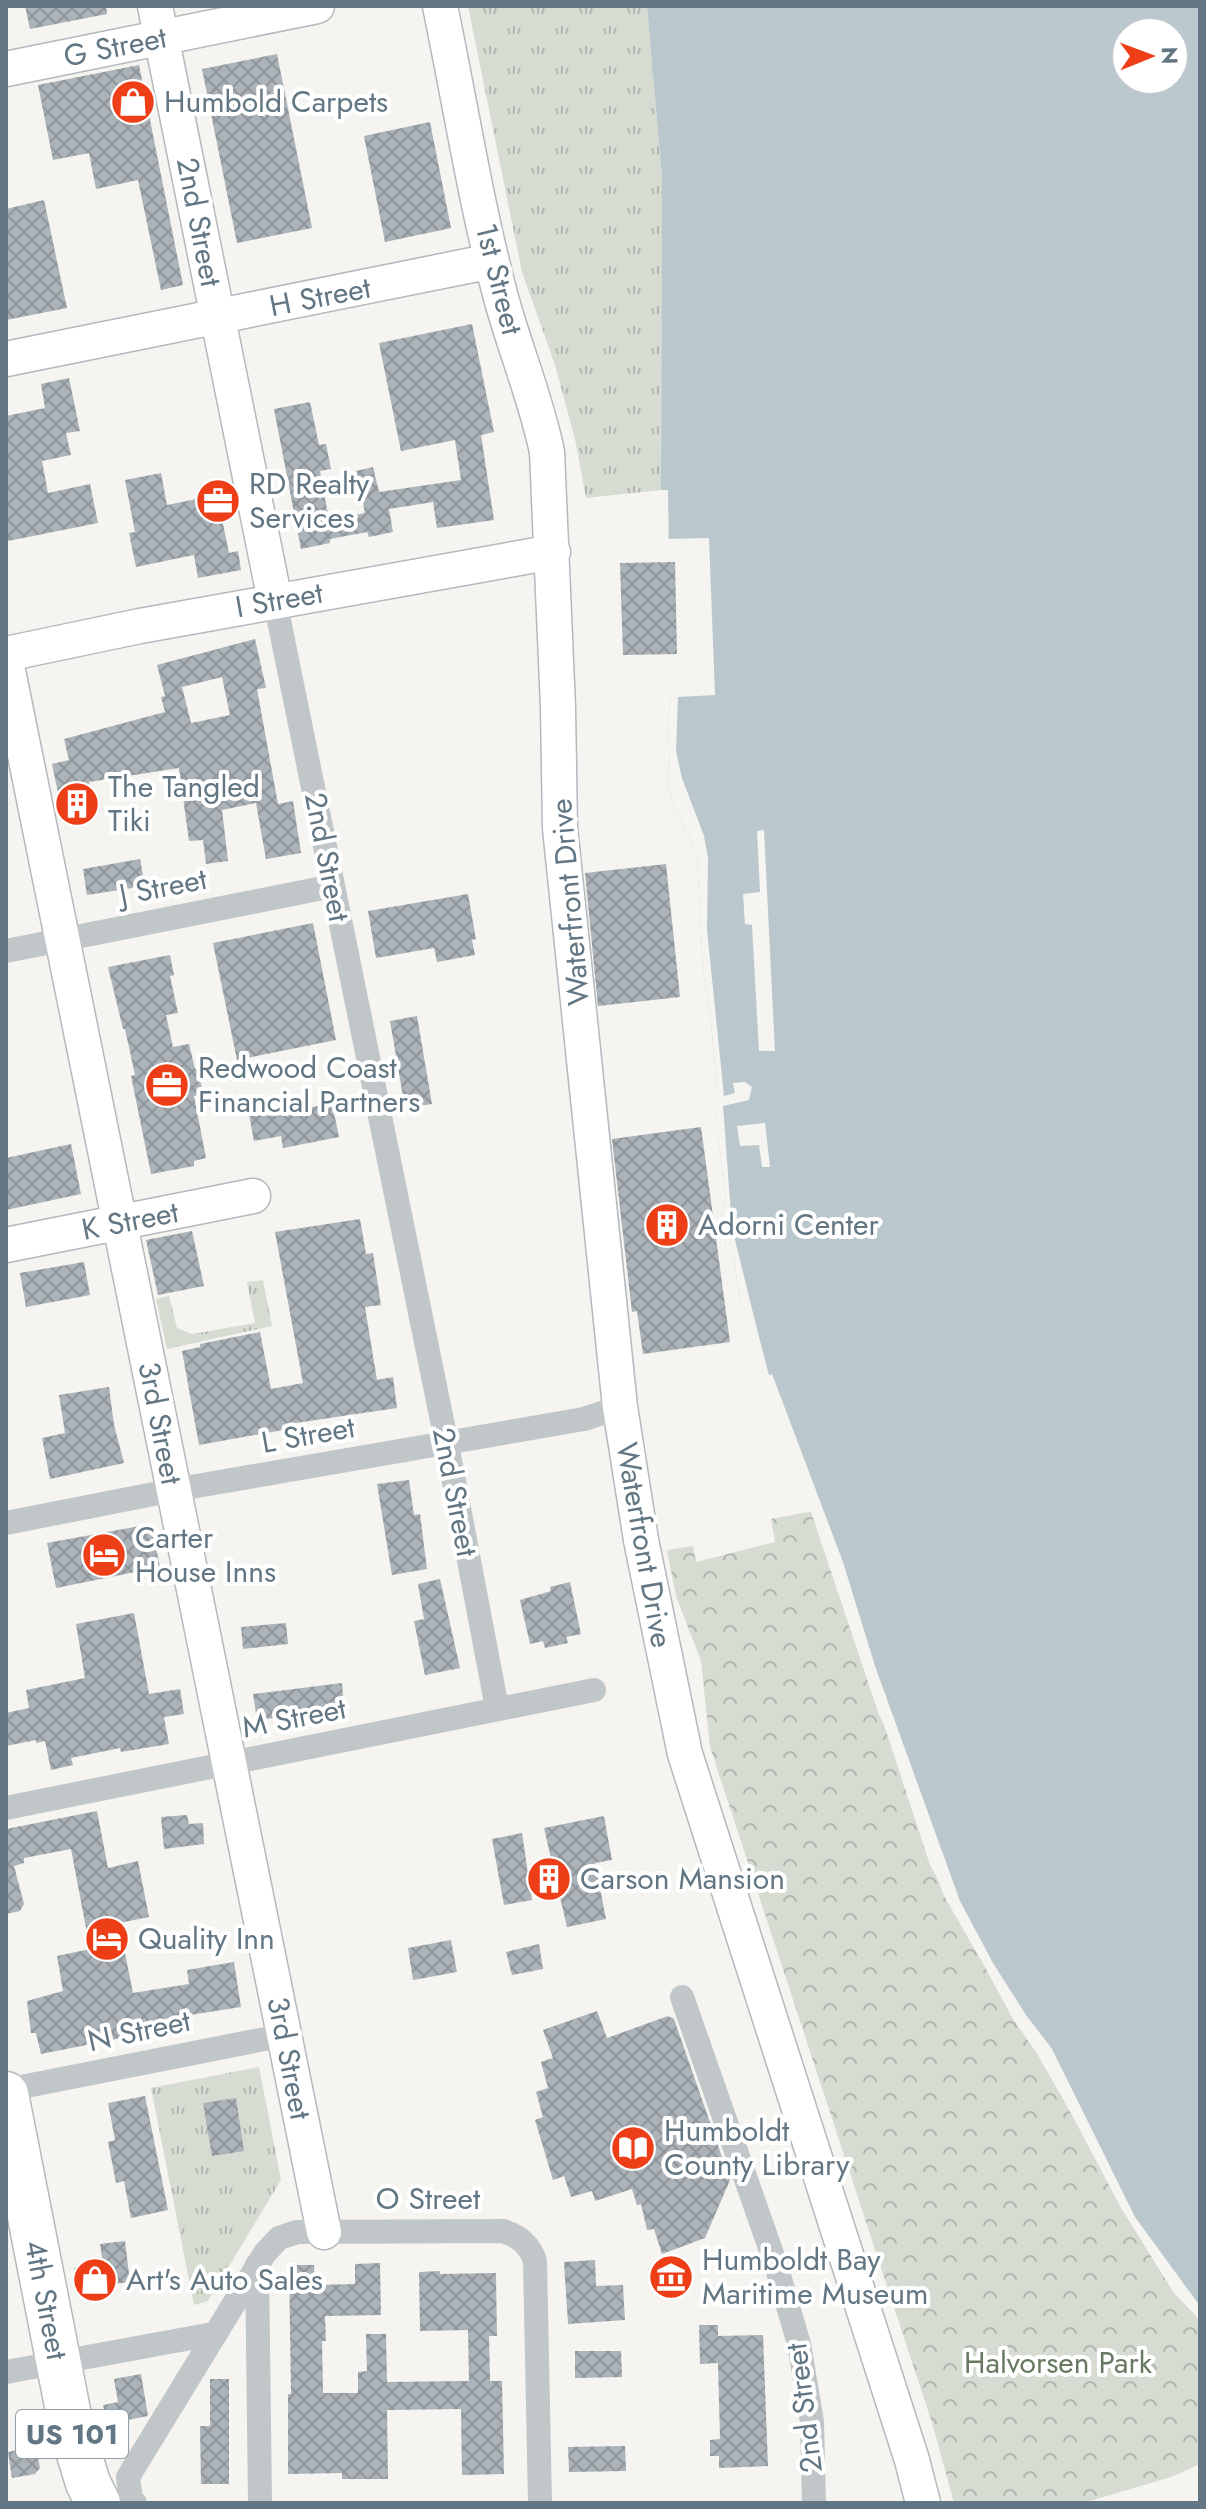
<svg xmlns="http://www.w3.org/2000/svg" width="1206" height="2509" viewBox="0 0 1206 2509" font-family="Jost,sans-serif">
	<defs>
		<pattern id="grass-tufts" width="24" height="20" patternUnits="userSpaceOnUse" patternTransform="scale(2)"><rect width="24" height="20" fill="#d6dcd1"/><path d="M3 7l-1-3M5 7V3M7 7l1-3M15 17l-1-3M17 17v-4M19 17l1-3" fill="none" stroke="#b1b7af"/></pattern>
		<pattern id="park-crowns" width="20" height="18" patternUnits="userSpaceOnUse" patternTransform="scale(2)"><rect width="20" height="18" fill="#d6dcd1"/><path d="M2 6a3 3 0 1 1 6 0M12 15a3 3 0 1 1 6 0" fill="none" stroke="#b1b7af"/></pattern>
		<pattern id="building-cross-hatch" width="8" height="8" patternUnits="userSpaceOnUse" patternTransform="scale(2)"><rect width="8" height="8" fill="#abb3b8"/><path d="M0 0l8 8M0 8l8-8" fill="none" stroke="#8f969b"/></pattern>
	</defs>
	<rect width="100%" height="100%" fill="#f5f4f0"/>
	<!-- grass -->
	<path fill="url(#grass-tufts)" d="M 468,6 L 647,6 L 662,178 L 661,490 L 586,498 L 575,439 L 555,365 L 522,272 Z
		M 263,1280 L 272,1326 L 167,1349 L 156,1299 L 169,1296 L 177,1328 L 192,1334 L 255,1323 L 247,1282 Z
		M 259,2067 L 281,2180 L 208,2301 L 194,2305 L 151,2088 Z"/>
	<!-- park -->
	<path fill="url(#park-crowns)" d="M 814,1511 L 930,1865 L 1013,2019 L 1036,2052 L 1124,2205 L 1200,2322 L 1200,2464 L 1171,2477 L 1083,2503 L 954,2503 L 933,2426 L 710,1747 L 701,1661 L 676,1596 L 667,1550 L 693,1546 L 696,1562 L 775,1542 L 771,1519 Z"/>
	<!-- water -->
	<path fill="#bac7cc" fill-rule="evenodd" d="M 647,6 L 1200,6 L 1200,2316 L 1124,2205 L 1039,2043 L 952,1907 L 740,1300 L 733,1254 L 726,1248 L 721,1212 L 726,1203 L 715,1107 L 717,1091 L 710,1010 L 703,972 L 697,853 L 672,801 L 667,781 L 670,757 L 667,726 L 671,697 L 668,490 L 661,490 L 662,178 ZM 1126,32 L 1174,32 L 1174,80 L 1126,80 Z"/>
	<!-- pier -->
	<path fill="#f5f4f0" d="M 709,538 L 715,695 L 678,697 L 676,751 L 682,778 L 704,836 L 708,858 L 707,930 L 724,1096 L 735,1093 L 733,1083 L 745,1082 L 752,1087 L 749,1100 L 723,1106 L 732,1228 L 759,1337 L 769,1375 L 772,1374 L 843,1562 L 875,1666 L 960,1901 L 993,1963 L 1026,2015 L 1052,2049 L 1135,2217 L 1200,2306 L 1200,2320 L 1174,2293 L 1121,2208 L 1035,2045 L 975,1950 L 943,1894 L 891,1741 L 878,1712 L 809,1506 L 761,1378 L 765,1376 L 740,1300 L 733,1254 L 726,1248 L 721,1212 L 726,1203 L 715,1108 L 711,1105 L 717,1091 L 710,1010 L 703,972 L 697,853 L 672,801 L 667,781 L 670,757 L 667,726 L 671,697 L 667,697 L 665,539 Z
		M 764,830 L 775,1051 L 759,1051 L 752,925 L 745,924 L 743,894 L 760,892 L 757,831 Z
		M 765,1123 L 770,1167 L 762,1167 L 759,1145 L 740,1146 L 737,1126 Z"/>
	<!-- building -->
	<path fill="url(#building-cross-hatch)" fill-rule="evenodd" d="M 25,6 L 106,6 L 107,14 L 30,29 Z
		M 277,54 L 312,228 L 237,243 L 202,69 Z
		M 139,65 L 183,285 L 161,290 L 138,180 L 96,189 L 89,153 L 53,160 L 38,85 Z
		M 430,122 L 451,228 L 385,242 L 364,136 Z
		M 44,200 L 67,308 L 6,320 L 6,209 Z
		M 472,324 L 494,432 L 481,435 L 494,520 L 437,528 L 433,502 L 389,509 L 393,532 L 369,537 L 367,532 L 330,539 L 330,543 L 301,549 L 274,409 L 310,402 L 319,445 L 326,444 L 331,469 L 320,471 L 329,520 L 365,513 L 356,471 L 373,467 L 379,492 L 461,480 L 455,440 L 401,451 L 379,343 Z
		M 69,378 L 80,431 L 66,433 L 71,455 L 42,461 L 48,493 L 90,484 L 98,523 L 8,541 L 6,416 L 45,408 L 41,384 Z
		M 161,473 L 167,505 L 217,495 L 229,553 L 238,551 L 241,570 L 198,578 L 194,555 L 136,567 L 129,533 L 135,532 L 125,480 Z
		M 675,562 L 677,654 L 623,655 L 620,563 Z
		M 255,639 L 266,688 L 257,689 L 278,804 L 293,801 L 301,853 L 266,859 L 256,803 L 222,810 L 228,861 L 206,864 L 203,840 L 189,841 L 179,768 L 89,782 L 94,812 L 63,817 L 52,764 L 69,760 L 64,739 L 165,712 L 161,697 L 165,696 L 157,665 ZM 222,677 L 230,715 L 191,723 L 182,687 Z
		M 140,859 L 145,886 L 87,895 L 83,869 Z
		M 666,864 L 680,997 L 598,1006 L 585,873 Z
		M 468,894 L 476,939 L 472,940 L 475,955 L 437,962 L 434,948 L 376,958 L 368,911 Z
		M 313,923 L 336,1040 L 237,1060 L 213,943 Z
		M 170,955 L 174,975 L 170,976 L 178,1013 L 166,1015 L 173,1047 L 189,1044 L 195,1069 L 198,1069 L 203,1094 L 194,1096 L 206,1158 L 194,1161 L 194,1166 L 151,1174 L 131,1076 L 135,1075 L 125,1029 L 123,1029 L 108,967 Z
		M 417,1016 L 432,1104 L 405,1108 L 390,1021 Z
		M 332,1103 L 339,1137 L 283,1148 L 281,1136 L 254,1141 L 248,1109 L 266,1105 L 268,1116 Z
		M 701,1127 L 730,1342 L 643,1354 L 637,1311 L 632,1312 L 612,1139 Z
		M 71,1144 L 81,1194 L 6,1210 L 6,1158 Z
		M 360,1219 L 366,1254 L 373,1253 L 381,1305 L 365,1307 L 377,1380 L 393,1377 L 397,1408 L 282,1425 L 283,1430 L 199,1445 L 182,1351 L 200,1347 L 200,1344 L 260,1332 L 271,1389 L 303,1383 L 275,1232 Z
		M 192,1231 L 204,1286 L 158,1295 L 146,1240 Z
		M 84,1262 L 90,1295 L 26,1307 L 20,1273 Z
		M 109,1387 L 114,1425 L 124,1463 L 50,1479 L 42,1438 L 65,1433 L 59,1395 Z
		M 409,1480 L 414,1515 L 420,1514 L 427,1569 L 392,1575 L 377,1484 Z
		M 151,1524 L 160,1567 L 56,1588 L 47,1543 Z
		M 440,1579 L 460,1668 L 425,1675 L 414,1621 L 424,1619 L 418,1584 Z
		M 570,1582 L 581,1634 L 566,1637 L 568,1643 L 545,1648 L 543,1641 L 530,1644 L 520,1600 L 551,1591 L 550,1587 Z
		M 134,1613 L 149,1694 L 180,1689 L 184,1714 L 164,1717 L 169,1744 L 121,1752 L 120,1748 L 71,1758 L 73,1765 L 51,1770 L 45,1741 L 36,1743 L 36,1740 L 6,1746 L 6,1713 L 29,1708 L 26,1690 L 85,1678 L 76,1624 Z
		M 286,1623 L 288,1644 L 243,1649 L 241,1627 Z
		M 342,1683 L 344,1710 L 257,1720 L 253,1694 Z
		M 97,1811 L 108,1868 L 138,1861 L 149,1917 L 119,1923 L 133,1993 L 189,1984 L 187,1970 L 234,1962 L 241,2007 L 139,2023 L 142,2034 L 41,2054 L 36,2033 L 31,2033 L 27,2001 L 63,1991 L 57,1956 L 90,1949 L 71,1849 L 24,1858 L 24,1863 L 14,1866 L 24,1904 L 20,1911 L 6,1914 L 6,1829 Z
		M 187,1815 L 189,1824 L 203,1823 L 204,1844 L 164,1849 L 161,1817 Z
		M 604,1816 L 612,1860 L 595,1863 L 606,1919 L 567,1927 L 544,1828 Z
		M 522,1833 L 532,1900 L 504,1905 L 492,1839 Z
		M 451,1940 L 457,1972 L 413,1980 L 408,1948 Z
		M 539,1944 L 543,1969 L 512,1975 L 506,1952 Z
		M 597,2011 L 607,2038 L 668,2016 L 674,2019 L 730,2180 L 705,2238 L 662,2254 L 654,2229 L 647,2230 L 641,2204 L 637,2205 L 632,2189 L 595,2201 L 592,2191 L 571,2197 L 564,2176 L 553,2180 L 535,2120 L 543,2117 L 536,2092 L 548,2088 L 541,2062 L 553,2058 L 543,2030 Z
		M 145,2096 L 168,2210 L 131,2218 L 124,2181 L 116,2183 L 108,2142 L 115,2140 L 108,2103 Z
		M 236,2098 L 244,2151 L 212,2156 L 203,2103 Z
		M 125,2241 L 130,2282 L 76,2289 L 74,2268 L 103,2264 L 100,2244 Z
		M 595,2260 L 596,2286 L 623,2285 L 625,2320 L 568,2324 L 564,2262 Z
		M 380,2263 L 381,2315 L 325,2316 L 326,2341 L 322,2341 L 323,2393 L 358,2393 L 358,2372 L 367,2371 L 366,2334 L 386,2334 L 387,2382 L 469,2381 L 468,2330 L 420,2331 L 419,2272 L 440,2271 L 440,2274 L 496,2273 L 497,2336 L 489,2336 L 490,2381 L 502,2381 L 504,2474 L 462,2475 L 461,2409 L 387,2410 L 388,2479 L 342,2479 L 342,2473 L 288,2474 L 288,2394 L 291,2394 L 289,2265 L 314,2265 L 315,2285 L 355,2284 L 355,2264 Z
		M 699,2325 L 718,2325 L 718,2336 L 763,2335 L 768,2466 L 719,2468 L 719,2456 L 710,2456 L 710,2440 L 720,2439 L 718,2363 L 700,2364 Z
		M 575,2351 L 621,2351 L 622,2377 L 575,2378 Z
		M 141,2374 L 148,2416 L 107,2424 L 103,2405 L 118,2402 L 114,2379 Z
		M 210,2379 L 229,2379 L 229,2484 L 201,2484 L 200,2426 L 210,2426 Z
		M 36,2446 L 40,2468 L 35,2474 L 12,2478 L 8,2452 Z
		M 625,2446 L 626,2471 L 569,2472 L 568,2447 Z"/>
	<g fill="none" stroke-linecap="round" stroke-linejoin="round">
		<!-- secondary casing -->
		<g stroke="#b3b9bd" stroke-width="37">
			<path id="secondary" d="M 155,6 L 275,601
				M 440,6 C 460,102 475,199 500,294 C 514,347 536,398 547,452 L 558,707 L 560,828 L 620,1407 L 641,1540 L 685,1754 L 912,2460 L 923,2503
				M 6,69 L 317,6
				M 6,359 L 492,261
				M 6,654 L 140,626 L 553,552
				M 6,661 L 324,2232
				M 6,1245 L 253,1196"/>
		</g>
		<!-- highway casing -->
		<g stroke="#b6b9bc" stroke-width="47">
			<path id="highway" d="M 6,2094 L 72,2431 L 88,2483 L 98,2503"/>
		</g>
		<!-- street -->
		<path stroke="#c1c6c8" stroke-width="24" d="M 275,601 L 447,1445 L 497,1708
			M 6,951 L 333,886
			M 6,1523 L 174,1490 L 584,1419 L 620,1407
			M 6,1808 L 594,1690
			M 682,1997 L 776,2265 L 799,2344 L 812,2422 L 814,2503
			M 6,2090 L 285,2035
			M 257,2265 L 260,2503
			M 6,2372 L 213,2334
			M 135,2503 L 131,2500 L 128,2477 L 265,2253 L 279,2238 L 297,2232 L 503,2231 C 519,2236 530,2245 535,2261 L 540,2503"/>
		<!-- secondary -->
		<use href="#secondary" stroke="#fff" stroke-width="34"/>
		<!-- highway -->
		<use href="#highway" stroke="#fff" stroke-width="44"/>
	</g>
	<!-- icons -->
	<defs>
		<g id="shop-disc" transform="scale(2.3)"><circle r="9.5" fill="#ed3e18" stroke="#fff"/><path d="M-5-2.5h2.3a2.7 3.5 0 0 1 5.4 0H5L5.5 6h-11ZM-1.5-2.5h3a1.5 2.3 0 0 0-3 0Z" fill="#fff"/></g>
		<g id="office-disc" transform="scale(2.3)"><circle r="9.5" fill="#ed3e18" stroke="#fff"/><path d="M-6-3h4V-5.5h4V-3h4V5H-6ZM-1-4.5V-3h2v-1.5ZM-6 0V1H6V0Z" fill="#fff"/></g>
		<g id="building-disc" transform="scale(2.3)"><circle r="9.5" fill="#ed3e18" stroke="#fff"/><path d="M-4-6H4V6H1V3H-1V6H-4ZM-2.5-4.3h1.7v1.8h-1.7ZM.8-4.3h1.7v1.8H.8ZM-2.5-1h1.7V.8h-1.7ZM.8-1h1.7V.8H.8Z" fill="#fff"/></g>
		<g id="hotel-disc" transform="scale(2.3)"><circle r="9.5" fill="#ed3e18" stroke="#fff"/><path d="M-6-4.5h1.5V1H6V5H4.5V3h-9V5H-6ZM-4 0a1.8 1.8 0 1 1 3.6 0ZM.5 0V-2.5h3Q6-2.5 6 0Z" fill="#fff"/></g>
		<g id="library-disc" transform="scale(2.3)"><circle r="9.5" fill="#ed3e18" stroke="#fff"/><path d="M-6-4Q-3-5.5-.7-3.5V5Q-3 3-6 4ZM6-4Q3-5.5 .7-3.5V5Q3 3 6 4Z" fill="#fff"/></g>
		<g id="museum-disc" transform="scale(2.3)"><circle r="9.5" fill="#ed3e18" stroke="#fff"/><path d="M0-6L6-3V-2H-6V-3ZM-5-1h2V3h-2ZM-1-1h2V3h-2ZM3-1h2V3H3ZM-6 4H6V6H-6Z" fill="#fff"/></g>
	</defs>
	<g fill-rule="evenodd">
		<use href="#shop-disc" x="133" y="102"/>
		<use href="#office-disc" x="218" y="501"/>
		<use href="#building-disc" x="77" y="804"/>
		<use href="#office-disc" x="167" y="1085"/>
		<use href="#building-disc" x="667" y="1225"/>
		<use href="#hotel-disc" x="104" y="1555"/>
		<use href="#building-disc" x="549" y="1879"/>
		<use href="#hotel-disc" x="107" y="1939"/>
		<use href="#library-disc" x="633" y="2148"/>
		<use href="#museum-disc" x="671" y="2277"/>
		<use href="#shop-disc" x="95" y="2280"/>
	</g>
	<g text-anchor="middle" stroke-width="8" stroke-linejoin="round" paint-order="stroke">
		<!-- shield labels -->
		<rect fill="#fff" stroke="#919fa8" stroke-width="2" x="16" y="2410" width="112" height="48" rx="6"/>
		<g font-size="28" font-weight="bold" fill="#627683">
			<text x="72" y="2444">US 101</text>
		</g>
		<!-- street labels -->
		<g font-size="30" fill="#627683" stroke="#fff">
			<text transform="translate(115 47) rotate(-11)" y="10">G Street</text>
			<text transform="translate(199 222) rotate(79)" y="10">2nd Street</text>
			<text transform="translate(499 279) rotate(76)" y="10">1st Street</text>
			<text transform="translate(320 297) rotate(-11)" y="10">H Street</text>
			<text transform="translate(279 600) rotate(-10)" y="10">I Street</text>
			<text transform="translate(327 857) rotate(79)" y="10">2nd Street</text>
			<text transform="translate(163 887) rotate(-11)" y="10">J Street</text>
			<text transform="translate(570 902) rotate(-95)" y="10">Waterfront Drive</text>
			<text transform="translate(130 1221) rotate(-11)" y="10">K Street</text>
			<text transform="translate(160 1423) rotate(79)" y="10">3rd Street</text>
			<text transform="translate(308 1435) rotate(-10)" y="10">L Street</text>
			<text transform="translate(455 1492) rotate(79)" y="10">2nd Street</text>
			<text transform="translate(644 1545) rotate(80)" y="10">Waterfront Drive</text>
			<text transform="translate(294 1718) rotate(-11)" y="10">M Street</text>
			<text transform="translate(139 2031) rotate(-12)" y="10">N Street</text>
			<text transform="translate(289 2058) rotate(79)" y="10">3rd Street</text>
			<text x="428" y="2209">O Street</text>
			<text transform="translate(46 2300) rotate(79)" y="10">4th Street</text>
			<text transform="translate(804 2408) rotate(-97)" y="10">2nd Street</text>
		</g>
		<!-- poi labels -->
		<g font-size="30" fill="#627683" stroke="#fff" text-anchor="start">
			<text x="164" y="112">Humbold Carpets</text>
			<text x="249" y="494">RD Realty<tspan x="249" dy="34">Services</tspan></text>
			<text x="108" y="797">The Tangled<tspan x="108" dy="34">Tiki</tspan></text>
			<text x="198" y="1078">Redwood Coast<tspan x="198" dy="34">Financial Partners</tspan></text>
			<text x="698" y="1235">Adorni Center</text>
			<text x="135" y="1548">Carter<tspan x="135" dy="34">House Inns</tspan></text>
			<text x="580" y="1889">Carson Mansion</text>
			<text x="138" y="1949">Quality Inn</text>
			<text x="664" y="2141">Humboldt<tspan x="664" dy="34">County Library</tspan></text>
			<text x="702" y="2270">Humboldt Bay<tspan x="702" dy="34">Maritime Museum</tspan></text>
			<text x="126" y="2290">Art's Auto Sales</text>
		</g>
		<!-- park labels -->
		<g font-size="30" fill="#677a61" stroke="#fff">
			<text x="1058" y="2373">Halvorsen Park</text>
		</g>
	</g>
	<!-- border -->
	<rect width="1206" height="2509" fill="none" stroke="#627683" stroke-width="16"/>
	<!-- north arrow -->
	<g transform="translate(1150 56) rotate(89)"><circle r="38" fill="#ffffff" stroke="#c0c8cd" stroke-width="2"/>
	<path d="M0-6L14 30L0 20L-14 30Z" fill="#ed3e18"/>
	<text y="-12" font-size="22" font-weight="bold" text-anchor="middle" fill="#627683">N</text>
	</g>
</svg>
